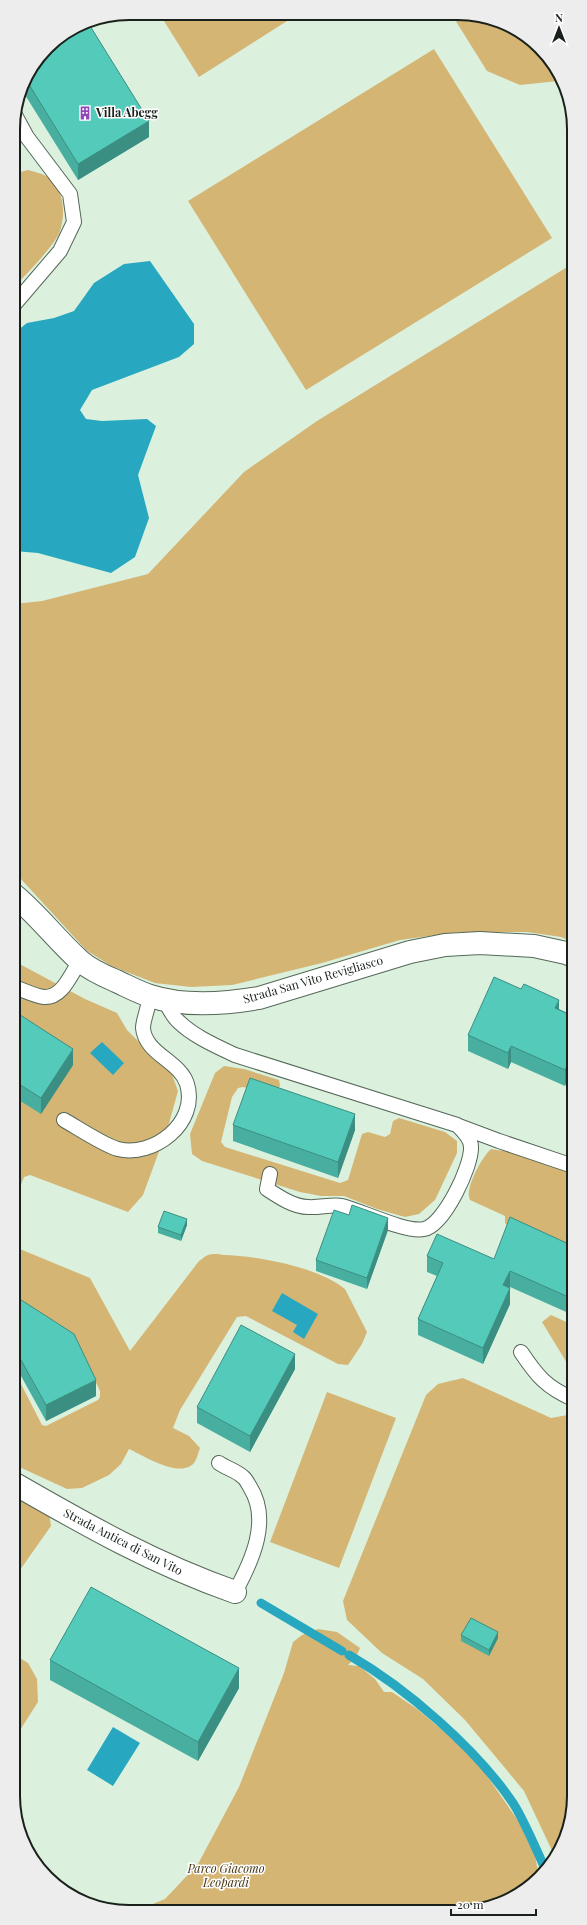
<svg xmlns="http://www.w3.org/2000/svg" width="587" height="1925" viewBox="0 0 587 1925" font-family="'Playfair Display',serif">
	<rect width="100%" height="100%" fill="#dbf1de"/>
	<!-- green -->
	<path fill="#d4b574" d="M 159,13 L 298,14 L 199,77 Z
		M 452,15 L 481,15 L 540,47 L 558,81 L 520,85 L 487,71 Z
		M 434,49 L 552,238 L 306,390 L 188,201 Z
		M 28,170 C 34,172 41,173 46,176 C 64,187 66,212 60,231 C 56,244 24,277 13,288 L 13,174 Z
		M 572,264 L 573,942 L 561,937 L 527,932 L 458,932 L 400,940 L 322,963 L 232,985 L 191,987 L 155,983 L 111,966 L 86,950 L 21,879 L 14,874 L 14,604 L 42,601 L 148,574 L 244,472 L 317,421 Z
		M 14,961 L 85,999 L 117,1013 L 127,1030 L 146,1049 L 170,1069 L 178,1091 L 168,1127 L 143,1195 L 128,1212 L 30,1175 L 24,1177 L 14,1202 Z
		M 224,1066 L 244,1069 L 279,1080 L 280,1086 L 275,1093 L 243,1087 L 238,1088 L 232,1097 L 221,1142 L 225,1147 L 340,1183 L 348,1180 L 362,1134 L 368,1132 L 385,1137 L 390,1134 L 393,1121 L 399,1118 L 445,1132 L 457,1141 L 457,1153 L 435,1200 L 419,1214 L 405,1217 L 377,1209 L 344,1196 L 321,1196 L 300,1192 L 202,1161 L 192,1154 L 190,1134 L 215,1073 Z
		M 491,1149 L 509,1152 L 573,1173 L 573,1256 L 507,1225 L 505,1223 L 505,1216 L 470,1200 C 464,1189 482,1157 491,1149 Z
		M 15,1247 L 90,1278 L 130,1351 L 199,1261 C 201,1260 204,1257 206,1256 C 211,1253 219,1254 224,1255 C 258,1256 318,1267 345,1289 L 367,1332 L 362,1344 L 348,1365 L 338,1364 L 246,1316 L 237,1317 L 180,1410 L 173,1428 L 189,1436 L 200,1448 C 198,1453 197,1459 194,1463 C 180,1479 144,1456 129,1449 L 121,1464 L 109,1475 L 82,1488 L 67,1489 L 15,1465 L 15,1379 L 20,1382 L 42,1425 L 46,1426 L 98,1400 L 100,1397 L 100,1391 L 80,1348 L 15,1307 Z
		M 551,1315 L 573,1325 L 573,1373 L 542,1322 Z
		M 463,1378 L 551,1418 L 573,1414 L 574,1803 L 565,1840 L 555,1857 L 524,1791 L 500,1762 L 465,1720 L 423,1679 L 382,1653 L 347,1620 L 343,1601 L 426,1395 L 438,1384 Z
		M 327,1392 L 396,1418 L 339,1568 L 270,1542 Z
		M 15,1491 L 49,1513 L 51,1526 L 15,1577 Z
		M 318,1629 L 337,1632 L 360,1648 L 356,1657 L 348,1665 L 359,1666 L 375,1679 L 384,1692 L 392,1692 L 417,1709 L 459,1744 L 480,1766 L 519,1822 L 535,1856 L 539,1877 L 516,1897 L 480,1910 L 138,1910 L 165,1899 L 198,1864 L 239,1787 L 284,1673 L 293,1642 L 302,1635 Z
		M 15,1655 L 28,1663 L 37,1679 L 38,1702 L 15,1738 Z
		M 39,1863 L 88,1903 L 78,1900 L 47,1878 Z"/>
	<!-- water -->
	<path fill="#28a7c0" d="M 150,261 L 194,324 L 194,344 L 179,357 L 92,390 L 80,410 L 86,419 L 102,421 L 147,419 L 156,426 L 138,475 L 149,518 L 135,557 L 111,573 L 38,553 L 14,551 L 13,334 L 27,323 L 54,318 L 74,311 L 94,283 L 124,264 Z
		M 102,1042 L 124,1063 L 113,1075 L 90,1053 Z
		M 282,1293 L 318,1314 L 304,1339 L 293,1332 L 297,1325 L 272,1311 Z
		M 113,1727 L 140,1743 L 113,1786 L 87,1770 Z"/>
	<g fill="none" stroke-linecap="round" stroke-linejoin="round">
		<!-- stream -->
		<path stroke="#28a7c0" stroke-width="9" d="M 261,1603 L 342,1651
			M 349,1655 C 406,1688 476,1748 513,1803 C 524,1820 537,1851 546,1871"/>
		<!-- service casing -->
		<g stroke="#556858" stroke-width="16">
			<path id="service" d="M 13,306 L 60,251 L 74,222 L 70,194 L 27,137 L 15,115
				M 14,987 C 23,990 35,996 44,997 C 63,998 71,973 80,961
				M 164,999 C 168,1006 172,1016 178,1021 C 193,1036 216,1046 235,1055 L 457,1125 C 463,1131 471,1138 471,1147 C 472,1166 444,1225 424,1229 C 406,1233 362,1211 342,1206 C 332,1204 319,1208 308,1207 C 294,1207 279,1197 267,1189 L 270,1174
				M 64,1120 C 78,1128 105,1146 118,1149 C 153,1158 199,1123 187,1084 C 180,1061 145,1054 143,1028 C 143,1020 149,1006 150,996
				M 459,1126 L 499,1141 L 573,1166
				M 521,1352 C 537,1376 546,1387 573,1399
				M 219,1463 C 226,1468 237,1471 243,1477 C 246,1479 248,1484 250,1487 C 271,1520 252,1561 235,1592"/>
		</g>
		<!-- minor casing -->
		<g stroke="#556858" stroke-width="24">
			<path id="minor" d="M 14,895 C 38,915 56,939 79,960 C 89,969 104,976 116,981 C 127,986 138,992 150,996 C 184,1007 224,1004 259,998 L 410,952 L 445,945 L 480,943 L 534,946 L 566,953 L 573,956
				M 15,1484 C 88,1526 155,1564 235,1592"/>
		</g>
		<!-- service -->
		<use href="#service" stroke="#fff" stroke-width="14"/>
		<!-- minor -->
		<use href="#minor" stroke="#fff" stroke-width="22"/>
	</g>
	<!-- wall -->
	<path fill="#48afa0" d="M 25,78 L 149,137 L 78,180 L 22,90 Z
		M 559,1009 L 573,1016 L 565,1086 L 511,1062 L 508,1069 L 468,1051 L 468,1035 Z
		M 14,1011 L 73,1065 L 41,1114 L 14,1097 Z
		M 233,1125 L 355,1130 L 338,1178 L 233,1141 Z
		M 187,1225 L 181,1241 L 158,1233 L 158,1227 Z
		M 388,1230 L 367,1289 L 316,1271 L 316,1260 Z
		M 573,1246 L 573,1315 L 510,1287 L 510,1304 L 483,1364 L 418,1335 L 418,1319 L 437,1276 L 427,1272 L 427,1256 L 494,1259 Z
		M 15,1296 L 96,1396 L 46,1421 L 21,1376 L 15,1372 Z
		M 295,1369 L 250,1452 L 197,1423 L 197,1407 Z
		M 461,1635 L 498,1638 L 489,1656 L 461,1641 Z
		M 50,1660 L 239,1688 L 198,1761 L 50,1680 Z"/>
	<!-- shaded-wall -->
	<path fill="#3b8e82" d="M 149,121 L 149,137 L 78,180 L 78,164 Z
		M 559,1000 L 559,1016 L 555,1008 Z
		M 511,1046 L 511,1062 L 508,1069 L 508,1053 Z
		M 73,1049 L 73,1065 L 41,1114 L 41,1098 Z
		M 573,1051 L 573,1067 L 565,1086 L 565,1070 Z
		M 355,1114 L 355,1130 L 338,1178 L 338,1162 Z
		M 388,1218 L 388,1230 L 367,1289 L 367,1278 Z
		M 187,1219 L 187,1225 L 181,1241 L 181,1235 Z
		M 510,1271 L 510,1304 L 483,1364 L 483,1348 L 503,1285 Z
		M 295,1354 L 295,1369 L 250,1452 L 250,1436 Z
		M 96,1380 L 96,1396 L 46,1421 L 46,1405 Z
		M 498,1632 L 498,1638 L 489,1656 L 489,1650 Z
		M 239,1668 L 239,1688 L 198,1761 L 198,1742 Z"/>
	<!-- building -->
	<path fill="#54cbba" stroke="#3b8e82" d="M 87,21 L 149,121 L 78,164 L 25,78 L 47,47 L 85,22 Z
		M 494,977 L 521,989 L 524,984 L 559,1000 L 555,1008 L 573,1016 L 573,1051 L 565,1070 L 511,1046 L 508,1053 L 468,1035 Z
		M 14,1011 L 73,1049 L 41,1098 L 14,1081 Z
		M 250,1078 L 355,1114 L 338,1162 L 233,1125 Z
		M 352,1205 L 388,1218 L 367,1278 L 316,1260 L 334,1210 L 349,1215 Z
		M 164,1211 L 187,1219 L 181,1235 L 158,1227 Z
		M 510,1217 L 573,1246 L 573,1299 L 510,1271 L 503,1285 L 510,1288 L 483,1348 L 418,1319 L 443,1263 L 427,1256 L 437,1234 L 494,1259 Z
		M 15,1296 L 74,1334 L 96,1380 L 46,1405 L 21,1360 L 15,1356 Z
		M 241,1325 L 295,1354 L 250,1436 L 197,1407 Z
		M 91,1587 L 239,1668 L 198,1742 L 50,1660 Z
		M 471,1618 L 498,1632 L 489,1650 L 461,1635 Z"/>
	<!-- icons -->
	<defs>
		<g id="building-bare" transform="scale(1.08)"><path d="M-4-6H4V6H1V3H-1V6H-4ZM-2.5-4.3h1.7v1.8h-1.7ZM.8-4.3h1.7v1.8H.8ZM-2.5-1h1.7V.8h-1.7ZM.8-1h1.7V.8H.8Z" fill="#9047b9" stroke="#fff" stroke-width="2.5" paint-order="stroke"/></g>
	</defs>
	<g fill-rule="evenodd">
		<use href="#building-bare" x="85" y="113"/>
	</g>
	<g text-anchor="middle" stroke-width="3" stroke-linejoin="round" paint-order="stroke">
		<!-- poi labels -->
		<g font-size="12" font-weight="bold" fill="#19211a" stroke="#fff" text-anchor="start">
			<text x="96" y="117">Villa Abegg</text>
		</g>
		<!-- street labels -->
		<g font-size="12" fill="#19211a" stroke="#fff">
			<text transform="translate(313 980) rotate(-16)" y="4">Strada San Vito Revigliasco</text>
			<text transform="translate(123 1542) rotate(27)" y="4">Strada Antica di San Vito</text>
		</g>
		<!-- park labels -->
		<g font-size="12" font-style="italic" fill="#443410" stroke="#fff">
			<text x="226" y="1873">Parco Giacomo<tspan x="226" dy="14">Leopardi</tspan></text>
		</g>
	</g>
	<!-- crop -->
	<path d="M0 0H587V1925H0ZM129 20H458A109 109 0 0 1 567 129V1796A109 109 0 0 1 458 1905H129A109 109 0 0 1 20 1796V129A109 109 0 0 1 129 20Z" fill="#ededed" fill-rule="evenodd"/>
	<path fill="none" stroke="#19211a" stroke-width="2" d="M129 20H458A109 109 0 0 1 567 129V1796A109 109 0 0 1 458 1905H129A109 109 0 0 1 20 1796V129A109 109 0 0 1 129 20Z"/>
	<!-- north arrow -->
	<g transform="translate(559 28)" stroke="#ffffff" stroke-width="3" paint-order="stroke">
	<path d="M0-3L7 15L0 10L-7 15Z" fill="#19211a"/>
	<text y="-6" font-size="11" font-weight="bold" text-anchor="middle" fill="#19211a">N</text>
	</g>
	<!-- scale -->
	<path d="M451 1909v6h85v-6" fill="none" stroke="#19211a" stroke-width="2"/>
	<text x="457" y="1909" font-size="12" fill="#19211a" stroke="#ffffff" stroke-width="3" paint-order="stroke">20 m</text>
</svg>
